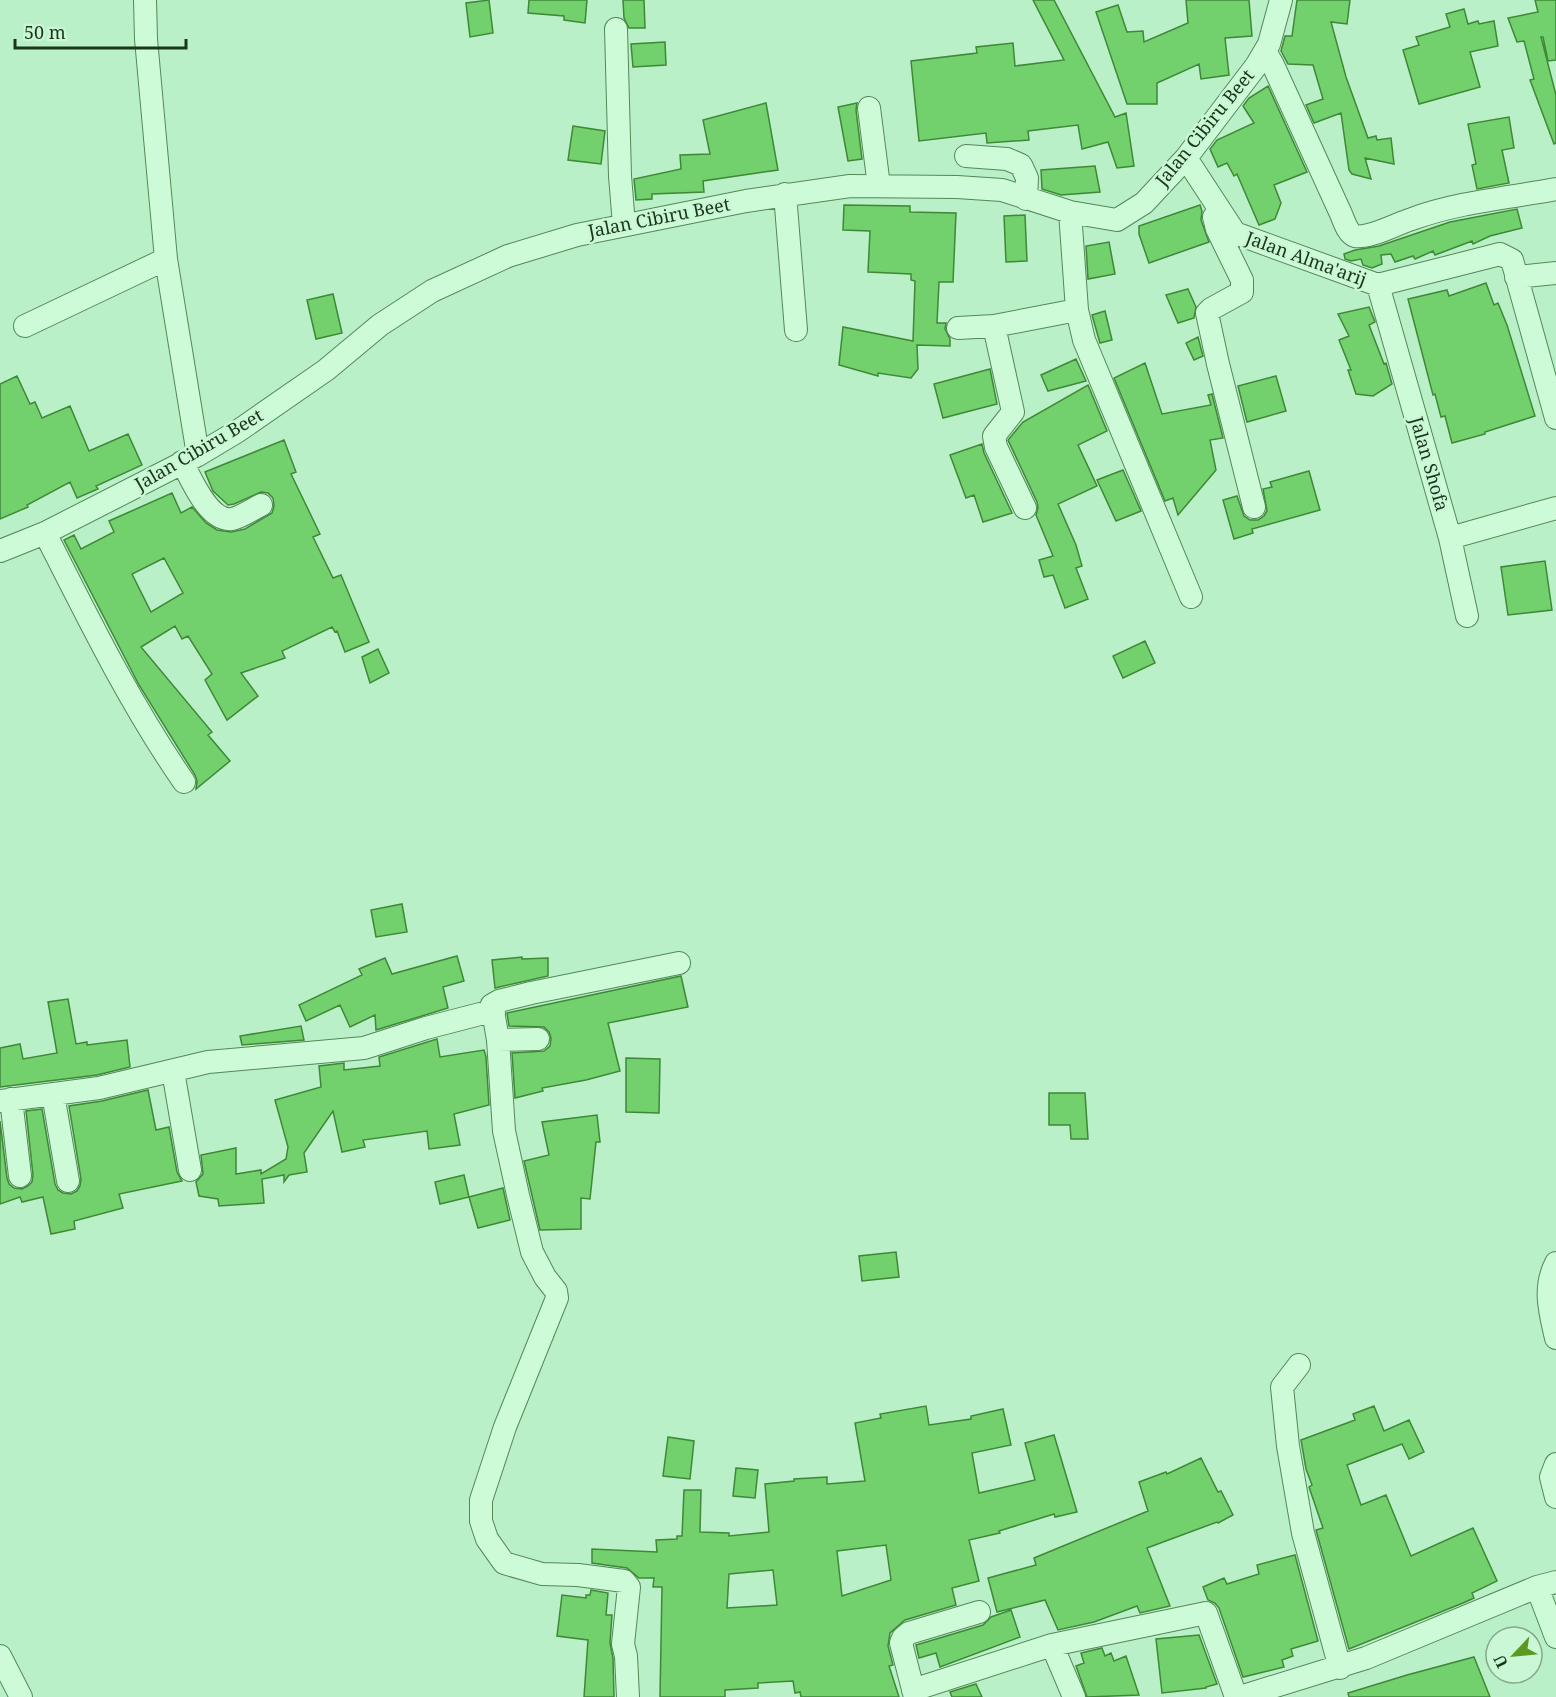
<svg xmlns="http://www.w3.org/2000/svg" width="1556" height="1697" viewBox="0 0 1556 1697" font-family="'Noto Serif',serif">
	<rect width="100%" height="100%" fill="#baf0c7"/>
	<!-- building -->
	<path fill="#72d16d" stroke="#3e8838" stroke-width="1.5" fill-rule="evenodd" d="M 489,0 L 493,33 L 470,37 L 466,3 Z
		M 529,0 L 587,0 L 585,23 L 564,20 L 564,16 L 528,13 Z
		M 623,0 L 644,0 L 645,28 L 629,28 L 624,18 Z
		M 1033,0 L 1054,0 L 1115,117 L 1126,113 L 1134,166 L 1117,168 L 1108,142 L 1082,149 L 1078,125 L 1028,131 L 1029,140 L 987,143 L 986,133 L 919,141 L 911,61 L 977,53 L 976,47 L 1013,43 L 1015,66 L 1064,60 Z
		M 1186,0 L 1249,0 L 1252,36 L 1225,38 L 1229,75 L 1201,79 L 1199,64 L 1157,83 L 1157,104 L 1127,104 L 1096,12 L 1118,5 L 1127,32 L 1143,31 L 1144,42 L 1188,23 Z
		M 1297,0 L 1350,0 L 1347,24 L 1331,22 L 1346,77 L 1368,138 L 1376,136 L 1377,140 L 1391,138 L 1394,164 L 1365,158 L 1371,179 L 1352,174 L 1349,170 L 1341,113 L 1314,123 L 1306,105 L 1323,99 L 1313,65 L 1288,64 L 1281,51 L 1285,36 L 1292,36 Z
		M 1535,0 L 1556,0 L 1556,60 L 1548,61 L 1543,37 L 1541,37 L 1556,95 L 1556,143 L 1554,144 L 1530,80 L 1534,79 L 1524,41 L 1517,42 L 1508,18 L 1538,12 Z
		M 1464,9 L 1468,24 L 1478,21 L 1479,24 L 1494,21 L 1498,46 L 1470,52 L 1480,87 L 1419,104 L 1403,50 L 1419,45 L 1416,37 L 1450,27 L 1446,14 Z
		M 665,42 L 666,65 L 633,67 L 631,44 Z
		M 1268,86 L 1307,172 L 1274,185 L 1281,203 L 1275,219 L 1259,225 L 1237,174 L 1234,176 L 1227,163 L 1218,167 L 1210,149 L 1217,140 L 1254,123 L 1243,106 L 1249,98 Z
		M 766,103 L 778,170 L 703,181 L 704,192 L 652,194 L 652,199 L 636,200 L 634,179 L 681,169 L 680,155 L 710,154 L 703,120 Z
		M 857,103 L 856,110 L 862,159 L 848,161 L 838,107 Z
		M 1509,117 L 1514,148 L 1502,150 L 1509,183 L 1477,189 L 1472,165 L 1476,164 L 1468,124 Z
		M 573,126 L 605,131 L 601,164 L 568,160 Z
		M 1095,166 L 1100,192 L 1061,195 L 1042,189 L 1041,170 Z
		M 844,205 L 910,206 L 910,212 L 956,213 L 953,282 L 939,282 L 937,323 L 946,323 L 945,329 L 950,339 L 950,346 L 917,345 L 918,369 L 911,378 L 878,373 L 878,376 L 839,365 L 843,327 L 913,341 L 915,281 L 911,280 L 911,274 L 868,272 L 870,231 L 843,230 Z
		M 1200,205 L 1202,211 L 1201,220 L 1209,242 L 1149,263 L 1139,234 L 1139,226 Z
		M 1517,209 L 1522,228 L 1490,236 L 1473,244 L 1472,241 L 1435,255 L 1433,251 L 1415,259 L 1413,256 L 1395,262 L 1391,254 L 1381,255 L 1382,264 L 1372,268 L 1363,265 L 1361,259 L 1351,261 L 1345,259 L 1344,254 L 1355,250 L 1379,246 L 1450,222 Z
		M 1025,215 L 1027,261 L 1006,262 L 1004,216 Z
		M 1109,242 L 1115,274 L 1088,279 L 1086,246 Z
		M 1486,283 L 1494,305 L 1498,303 L 1507,325 L 1535,416 L 1485,432 L 1485,434 L 1452,443 L 1445,416 L 1441,417 L 1435,394 L 1433,395 L 1408,299 L 1447,290 L 1449,296 Z
		M 1188,289 L 1196,307 L 1194,318 L 1178,323 L 1166,295 Z
		M 333,294 L 342,333 L 316,339 L 307,300 Z
		M 1369,307 L 1375,322 L 1369,325 L 1384,364 L 1386,363 L 1392,384 L 1373,396 L 1356,394 L 1348,370 L 1351,370 L 1339,340 L 1349,336 L 1338,314 Z
		M 1105,311 L 1112,340 L 1100,343 L 1092,315 Z
		M 1198,337 L 1203,356 L 1194,360 L 1186,343 Z
		M 1076,359 L 1086,381 L 1048,391 L 1041,375 Z
		M 1145,363 L 1162,414 L 1211,405 L 1208,395 L 1212,394 L 1223,438 L 1210,440 L 1216,470 L 1178,515 L 1173,498 L 1165,501 L 1114,378 Z
		M 990,369 L 997,404 L 943,418 L 934,384 Z
		M 17,376 L 30,404 L 35,402 L 42,418 L 70,406 L 89,451 L 128,434 L 142,465 L 96,486 L 98,489 L 77,498 L 70,482 L 27,505 L 28,507 L 0,519 L 0,384 Z
		M 1276,376 L 1286,411 L 1247,422 L 1238,386 Z
		M 1088,385 L 1107,431 L 1078,445 L 1097,486 L 1058,504 L 1076,545 L 1082,566 L 1076,568 L 1088,599 L 1065,608 L 1053,575 L 1044,577 L 1039,560 L 1053,556 L 1036,515 L 1038,508 L 1037,502 L 1008,440 L 1023,422 Z
		M 284,440 L 296,472 L 291,474 L 320,534 L 313,537 L 333,578 L 341,575 L 369,642 L 345,652 L 337,631 L 335,632 L 332,627 L 282,651 L 285,658 L 241,673 L 258,696 L 227,720 L 205,680 L 212,674 L 188,636 L 182,639 L 175,626 L 141,647 L 212,732 L 208,735 L 230,761 L 196,789 L 197,781 L 195,775 L 139,685 L 64,540 L 74,535 L 81,549 L 114,532 L 109,521 L 172,493 L 181,513 L 192,507 L 206,523 L 217,530 L 231,532 L 245,529 L 272,513 L 274,506 L 273,498 L 268,493 L 261,492 L 234,504 L 228,505 L 213,491 L 205,472 ZM 164,558 L 183,593 L 151,612 L 132,574 Z
		M 982,444 L 984,453 L 1012,513 L 983,522 L 974,495 L 966,498 L 950,455 Z
		M 1123,470 L 1141,511 L 1116,521 L 1097,480 Z
		M 1309,471 L 1320,510 L 1252,529 L 1253,533 L 1234,539 L 1223,500 L 1237,496 L 1244,516 L 1250,520 L 1258,520 L 1264,516 L 1267,511 L 1263,489 L 1272,487 L 1270,482 Z
		M 1545,561 L 1552,610 L 1508,615 L 1501,567 Z
		M 1145,641 L 1155,663 L 1123,678 L 1113,656 Z
		M 378,649 L 389,673 L 370,683 L 362,657 Z
		M 402,904 L 407,932 L 376,937 L 371,910 Z
		M 457,956 L 464,981 L 443,987 L 448,1008 L 376,1030 L 375,1015 L 350,1027 L 340,1005 L 306,1021 L 299,1005 L 362,975 L 359,969 L 385,958 L 392,974 Z
		M 522,957 L 522,959 L 548,958 L 548,976 L 495,988 L 492,960 Z
		M 681,976 L 688,1007 L 608,1023 L 620,1071 L 586,1080 L 542,1088 L 543,1091 L 515,1098 L 512,1053 L 544,1051 L 550,1046 L 551,1038 L 549,1032 L 544,1027 L 509,1026 L 507,1013 Z
		M 68,999 L 76,1044 L 87,1042 L 87,1045 L 127,1040 L 130,1067 L 97,1075 L 0,1087 L 0,1048 L 20,1044 L 23,1059 L 57,1053 L 48,1002 Z
		M 301,1026 L 304,1040 L 242,1045 L 240,1036 Z
		M 437,1039 L 440,1057 L 484,1050 L 486,1057 L 489,1105 L 454,1114 L 460,1145 L 429,1149 L 427,1131 L 363,1140 L 365,1147 L 342,1152 L 333,1111 L 304,1153 L 307,1172 L 289,1175 L 284,1182 L 284,1175 L 262,1179 L 264,1203 L 219,1206 L 218,1199 L 199,1196 L 196,1182 L 203,1174 L 201,1155 L 236,1148 L 236,1174 L 261,1170 L 261,1174 L 286,1159 L 288,1147 L 275,1100 L 321,1087 L 319,1066 L 344,1063 L 344,1070 L 380,1066 L 379,1057 Z
		M 626,1058 L 660,1059 L 659,1113 L 626,1112 Z
		M 148,1090 L 156,1130 L 169,1127 L 177,1172 L 182,1181 L 119,1194 L 123,1208 L 74,1221 L 75,1229 L 51,1234 L 43,1197 L 22,1202 L 20,1197 L 0,1204 L 0,1121 L 7,1178 L 9,1184 L 14,1188 L 22,1189 L 28,1186 L 32,1182 L 33,1175 L 26,1111 L 42,1109 L 55,1184 L 58,1190 L 63,1193 L 71,1194 L 77,1191 L 80,1186 L 81,1179 L 69,1106 L 102,1101 Z
		M 1049,1093 L 1085,1093 L 1088,1139 L 1071,1139 L 1070,1125 L 1049,1125 Z
		M 597,1115 L 600,1142 L 596,1142 L 590,1199 L 581,1198 L 581,1229 L 540,1230 L 524,1161 L 549,1155 L 542,1122 Z
		M 464,1175 L 469,1197 L 440,1204 L 435,1182 Z
		M 503,1188 L 510,1220 L 478,1228 L 469,1197 Z
		M 896,1252 L 899,1277 L 862,1281 L 859,1256 Z
		M 926,1406 L 929,1425 L 971,1419 L 971,1416 L 1003,1409 L 1011,1445 L 972,1453 L 979,1493 L 1035,1480 L 1025,1443 L 1054,1435 L 1077,1512 L 1055,1517 L 1054,1514 L 999,1531 L 1000,1533 L 969,1540 L 979,1581 L 952,1588 L 956,1605 L 905,1620 L 890,1633 L 888,1646 L 893,1665 L 889,1666 L 899,1697 L 801,1697 L 800,1692 L 795,1693 L 793,1681 L 758,1683 L 758,1688 L 725,1690 L 725,1697 L 660,1697 L 662,1587 L 653,1587 L 654,1578 L 639,1578 L 627,1568 L 592,1563 L 592,1549 L 657,1552 L 656,1540 L 677,1539 L 677,1536 L 682,1536 L 684,1490 L 701,1490 L 700,1532 L 729,1533 L 729,1536 L 769,1532 L 765,1484 L 794,1481 L 794,1479 L 827,1477 L 827,1484 L 865,1481 L 855,1423 L 881,1418 L 880,1414 ZM 886,1545 L 891,1580 L 842,1596 L 837,1551 ZM 773,1570 L 777,1605 L 727,1608 L 729,1574 Z
		M 1374,1406 L 1384,1431 L 1409,1420 L 1424,1452 L 1409,1459 L 1402,1444 L 1347,1465 L 1361,1505 L 1386,1495 L 1411,1556 L 1473,1528 L 1497,1581 L 1472,1593 L 1474,1598 L 1463,1603 L 1349,1649 L 1316,1530 L 1323,1528 L 1309,1487 L 1312,1485 L 1306,1469 L 1301,1440 L 1355,1420 L 1353,1414 Z
		M 668,1437 L 694,1441 L 690,1479 L 663,1476 Z
		M 1201,1458 L 1218,1492 L 1221,1491 L 1233,1515 L 1218,1523 L 1217,1522 L 1147,1548 L 1170,1606 L 1140,1613 L 1137,1606 L 1094,1622 L 1058,1630 L 1045,1600 L 997,1612 L 988,1578 L 1036,1565 L 1034,1558 L 1148,1511 L 1139,1482 L 1166,1472 L 1167,1474 Z
		M 736,1468 L 758,1470 L 755,1498 L 733,1496 Z
		M 1295,1555 L 1318,1641 L 1291,1649 L 1293,1656 L 1282,1660 L 1284,1667 L 1243,1677 L 1219,1608 L 1215,1603 L 1208,1600 L 1203,1587 L 1224,1578 L 1227,1584 L 1259,1574 L 1257,1565 Z
		M 591,1590 L 608,1593 L 606,1615 L 612,1615 L 610,1643 L 613,1658 L 614,1697 L 584,1697 L 588,1640 L 557,1636 L 562,1595 L 586,1598 L 586,1595 L 590,1595 Z
		M 1011,1610 L 1020,1637 L 940,1667 L 936,1653 L 919,1658 L 916,1645 L 983,1625 L 991,1617 Z
		M 1199,1635 L 1217,1684 L 1206,1687 L 1206,1688 L 1162,1693 L 1156,1639 Z
		M 1102,1648 L 1105,1656 L 1111,1653 L 1114,1661 L 1126,1656 L 1139,1695 L 1087,1697 L 1076,1666 L 1084,1663 L 1081,1653 Z
		M 1474,1657 L 1490,1697 L 1349,1697 L 1348,1693 L 1407,1675 Z
		M 976,1684 L 982,1697 L 952,1697 L 950,1692 Z"/>
	<g fill="none" stroke-linecap="round" stroke-linejoin="round">
		<!-- minor casing -->
		<g stroke="#548857" stroke-width="24">
			<path id="minor" d="M 145,0 L 146,39 L 166,259 L 198,455
				M 616,29 L 620,176 L 624,225
				M 1265,51 L 1273,65 L 1341,214 C 1344,221 1348,234 1355,236 C 1369,239 1398,223 1412,219 C 1458,202 1508,198 1556,189
				M 869,108 L 879,186
				M 966,156 L 1007,159 L 1021,165 L 1027,178 L 1026,199
				M 1186,158 L 1235,233 L 1378,285 L 1500,254 L 1512,260 L 1556,418
				M 785,194 L 796,330
				M 1070,212 L 1077,310 L 1084,340 L 1191,597
				M 1214,217 L 1217,229 L 1242,280 L 1242,292 L 1211,309 L 1207,313 L 1218,364 L 1254,507
				M 1516,277 L 1556,273
				M 1378,285 L 1450,538 L 1556,508
				M 25,326 L 166,259
				M 994,326 L 1077,310
				M 958,328 L 994,326 L 1013,412 L 994,436 L 996,447 L 1025,508
				M 182,462 C 191,478 208,522 232,519 C 241,517 253,509 261,505
				M 45,533 C 88,618 130,704 184,782
				M 1450,538 L 1467,616
				M 0,551 L 45,533 L 198,455 L 238,431 L 326,370 L 380,325 L 432,291 L 508,256 L 577,235 L 746,201 L 850,186 L 957,187 L 1002,190 L 1070,212 L 1117,220 L 1144,203 L 1186,158 L 1256,66 L 1269,44 L 1281,0
				M 498,1040 L 538,1039
				M 173,1071 L 190,1170
				M 53,1094 L 68,1181
				M 11,1099 L 20,1176
				M 0,1101 L 99,1088 L 208,1062 L 364,1048 L 426,1028 L 480,1014 L 494,1013
				M 1556,1263 C 1543,1288 1550,1312 1556,1338
				M 1299,1365 L 1282,1387 L 1288,1446 L 1303,1533 L 1340,1668
				M 1556,1464 L 1551,1477 L 1556,1497
				M 1537,1587 L 1556,1637
				M 1052,1645 L 1074,1697
				M 0,1656 L 21,1697
				M 913,1690 L 1052,1645 L 1206,1613 L 1236,1697
				M 628,1697 L 626,1656 L 623,1644 L 629,1587 L 624,1581 L 578,1575 L 542,1574 L 504,1563 L 487,1539 L 481,1521 L 481,1500 L 505,1427 L 557,1298 L 556,1291 L 545,1277 L 532,1252 L 518,1195 L 504,1131 L 498,1040 L 492,1005 L 499,1001 L 531,993 L 679,963
				M 915,1697 L 901,1643 L 903,1638 L 909,1633 L 979,1612
				M 1240,1697 L 1366,1658 L 1537,1587 L 1556,1582"/>
		</g>
		<!-- minor -->
		<use href="#minor" stroke="#cdfbd8" stroke-width="22"/>
	</g>
	<g text-anchor="middle" stroke-width="5" stroke-linejoin="round" paint-order="stroke">
		<!-- street labels -->
		<g font-size="18" fill="#1a361a" stroke="#caf7d5">
			<text transform="translate(1205 128) rotate(-51)" y="6">Jalan Cibiru Beet</text>
			<text transform="translate(659 218) rotate(-11)" y="6">Jalan Cibiru Beet</text>
			<text transform="translate(1306 259) rotate(20)" y="6">Jalan Alma'arij</text>
			<text transform="translate(199 450) rotate(-30)" y="6">Jalan Cibiru Beet</text>
			<text transform="translate(1429 464) rotate(74)" y="6">Jalan Shofa</text>
		</g>
	</g>
	<!-- north arrow -->
	<g transform="translate(1514 1655) rotate(244)"><circle r="28" fill="#caf7d5" stroke="#84aa8a" stroke-width="1.5"/>
	<path d="M0-4.5L10 22L0 15L-10 22Z" fill="#5a9a20"/>
	<text y="-9" font-size="16" font-weight="bold" text-anchor="middle" fill="#1a361a">U</text>
	</g>
	<!-- scale -->
	<path d="M15 39v9h171v-9" fill="none" stroke="#1a361a" stroke-width="3"/>
	<text x="24" y="39" font-size="18" fill="#1a361a" stroke="#caf7d5" stroke-width="4.5" paint-order="stroke">50 m</text>
</svg>
